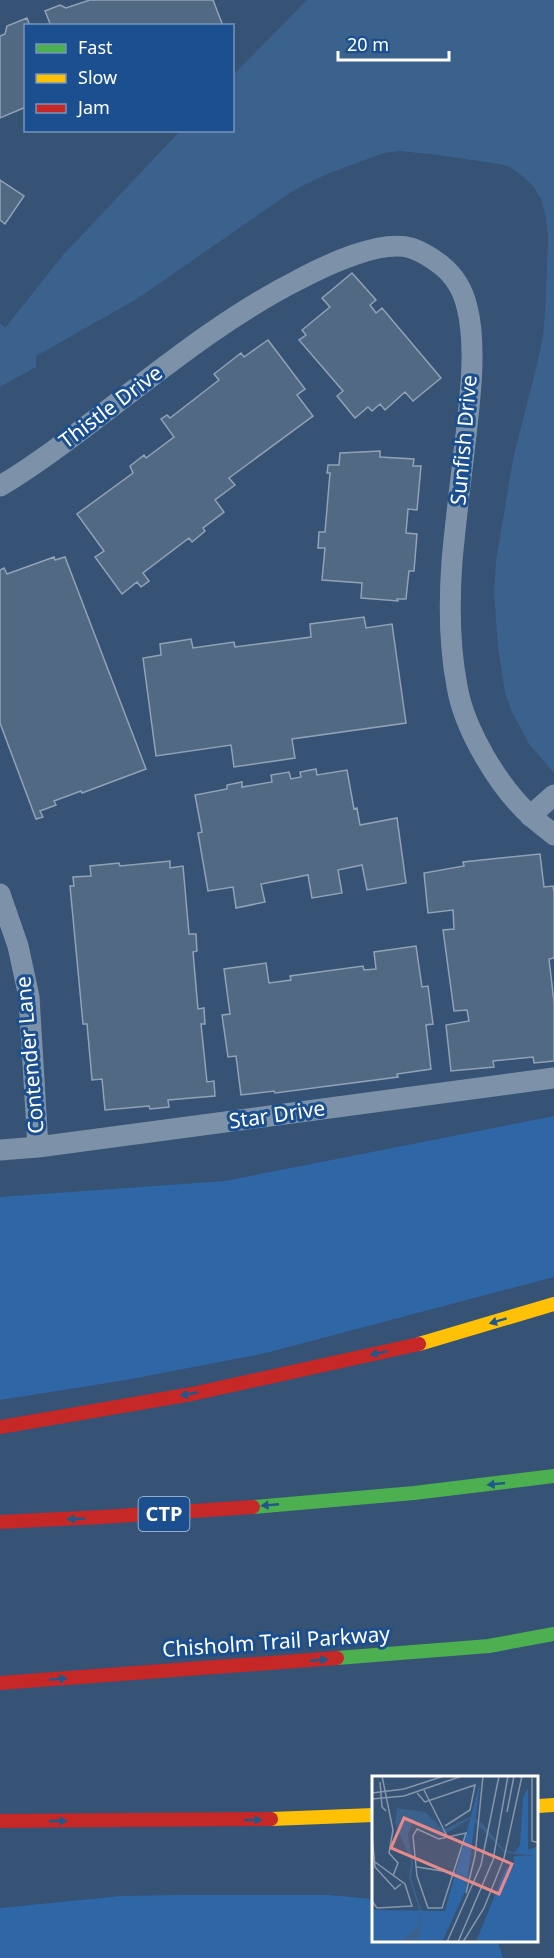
<svg xmlns="http://www.w3.org/2000/svg" width="554" height="1958" viewBox="0 0 554 1958" font-family="'Noto Sans',sans-serif">
	<rect width="100%" height="100%" fill="#365274"/>
	<!-- green -->
	<path fill="#2f66a5" d="M 554,1116 L 554,1277 L 266,1353 L 126,1380 L 0,1400 L 0,1197 L 225,1181 Z
		M 179,1895 L 328,1895 L 374,1899 L 374,1942 L 498,1942 L 503,1958 L 0,1958 L 0,1908 L 121,1896 Z"/>
	<!-- water -->
	<path fill="#3b618d" d="M 307,0 L 554,0 L 554,773 L 529,744 L 511,710 L 505,693 L 498,647 L 494,592 L 496,561 L 513,459 L 538,360 L 543,336 L 545,314 L 548,238 L 546,217 L 541,199 L 533,186 L 521,175 L 510,167 L 499,164 L 438,155 L 400,151 L 384,153 L 327,174 L 294,190 L 137,299 L 36,356 L 36,367 L 0,387 L 0,323 L 5,328 L 63,255 L 180,131 L 232,130 L 233,75 Z"/>
	<!-- building -->
	<path fill="#526984" stroke="#92a2b6" stroke-width="1.5" d="M 90,0 L 213,0 L 223,26 L 51,26 L 45,11 L 60,5 L 66,8 Z
		M 27,18 L 30,26 L 26,26 L 26,107 L 0,118 L 0,36 L 5,34 L 7,26 Z
		M 0,180 L 24,196 L 5,224 L 0,220 Z
		M 352,273 L 376,300 L 370,305 L 376,313 L 382,308 L 441,378 L 413,401 L 405,392 L 385,410 L 380,404 L 372,411 L 368,407 L 355,418 L 337,396 L 343,391 L 299,340 L 306,335 L 302,330 L 330,307 L 322,298 Z
		M 268,340 L 305,389 L 297,395 L 313,416 L 229,478 L 235,485 L 215,500 L 224,512 L 203,528 L 205,531 L 192,542 L 189,538 L 143,573 L 149,581 L 141,587 L 137,582 L 122,594 L 95,557 L 104,551 L 77,514 L 133,473 L 130,466 L 144,455 L 146,458 L 174,437 L 161,419 L 167,415 L 170,418 L 219,380 L 214,374 L 241,353 L 244,357 Z
		M 380,451 L 380,457 L 414,459 L 413,466 L 421,466 L 417,510 L 408,509 L 406,533 L 417,534 L 414,571 L 409,571 L 406,599 L 397,599 L 398,601 L 361,598 L 362,583 L 322,580 L 325,548 L 318,548 L 319,532 L 325,532 L 330,473 L 327,473 L 328,465 L 339,465 L 340,453 Z
		M 54,557 L 55,560 L 65,557 L 146,769 L 82,793 L 81,791 L 54,801 L 56,805 L 40,811 L 43,817 L 36,819 L 0,723 L 0,570 L 4,568 L 7,574 Z
		M 364,617 L 366,628 L 392,624 L 406,723 L 292,739 L 295,758 L 234,767 L 231,745 L 156,756 L 143,658 L 161,655 L 160,644 L 191,639 L 193,648 L 234,642 L 235,647 L 311,637 L 310,624 Z
		M 316,769 L 317,775 L 347,770 L 354,809 L 357,808 L 360,825 L 397,818 L 406,883 L 367,890 L 362,865 L 338,870 L 342,893 L 312,898 L 308,875 L 261,884 L 265,902 L 236,908 L 233,887 L 208,891 L 198,833 L 202,832 L 195,795 L 227,789 L 227,785 L 242,782 L 242,787 L 272,782 L 271,775 L 289,772 L 291,779 L 301,777 L 300,772 Z
		M 540,854 L 544,887 L 553,886 L 554,893 L 554,958 L 549,959 L 554,1002 L 554,1061 L 534,1063 L 533,1057 L 493,1061 L 494,1067 L 451,1071 L 446,1025 L 469,1021 L 467,1010 L 454,1011 L 443,930 L 454,929 L 453,910 L 428,913 L 424,873 L 464,866 L 463,862 Z
		M 170,861 L 170,868 L 183,866 L 189,934 L 196,934 L 197,951 L 193,952 L 198,1009 L 204,1008 L 205,1024 L 201,1024 L 207,1082 L 214,1081 L 215,1096 L 168,1100 L 169,1107 L 150,1109 L 149,1106 L 105,1110 L 102,1079 L 92,1080 L 87,1024 L 83,1024 L 70,886 L 74,886 L 73,877 L 91,876 L 90,866 L 119,863 L 120,866 Z
		M 416,946 L 422,987 L 428,986 L 433,1024 L 426,1025 L 431,1069 L 397,1074 L 398,1077 L 275,1093 L 274,1091 L 241,1095 L 236,1056 L 228,1057 L 222,1015 L 230,1014 L 224,969 L 266,963 L 269,983 L 291,980 L 290,976 L 363,966 L 364,970 L 376,969 L 374,952 Z"/>
	<g fill="none" stroke-linecap="round" stroke-linejoin="round">
		<!-- lane -->
		<path stroke="#7d92a8" stroke-width="21" d="M 0,486 C 30,469 57,448 84,428 C 153,376 221,319 298,280 C 326,265 381,239 411,248 C 423,252 432,258 441,265 C 455,276 463,290 467,307 C 476,342 471,390 467,426 C 462,471 456,516 452,561 C 449,603 449,645 457,686 C 464,729 499,788 532,817 C 539,823 547,829 554,835
			M 530,816 L 554,795
			M 0,894 L 18,946 L 29,997 L 38,1147
			M 0,1150 L 38,1147 L 554,1078"/>
		<!-- fast -->
		<path stroke="#4caf50" stroke-width="14" d="M 253,1507 L 414,1493 L 554,1476
			M 337,1658 L 489,1646 L 554,1634"/>
		<!-- slow -->
		<path stroke="#ffc107" stroke-width="14" d="M 419,1344 L 554,1304
			M 538,1806 L 554,1805
			M 271,1819 L 374,1815"/>
		<!-- jam -->
		<path stroke="#c62828" stroke-width="14" d="M 0,1427 L 192,1394 L 419,1344
			M 0,1522 L 102,1517 L 253,1507
			M 0,1683 L 337,1658
			M 0,1821 L 271,1819"/>
	</g>
	<!-- one-way arrows -->
	<defs><path id="oneway-solid" d="M-6-.8H1V-3.2L6.5 0L1 3.2V.8H-6Z" transform="scale(1.5)"/></defs>
	<g fill="#205989">
		<use href="#oneway-solid" transform="translate(498 1321) rotate(163)"/>
		<use href="#oneway-solid" transform="translate(379 1353) rotate(168)"/>
		<use href="#oneway-solid" transform="translate(189 1394) rotate(169)"/>
		<use href="#oneway-solid" transform="translate(496 1484) rotate(174)"/>
		<use href="#oneway-solid" transform="translate(270 1505) rotate(175)"/>
		<use href="#oneway-solid" transform="translate(76 1519) rotate(178)"/>
		<use href="#oneway-solid" transform="translate(319 1660) rotate(-5)"/>
		<use href="#oneway-solid" transform="translate(58 1679) rotate(-4)"/>
		<use href="#oneway-solid" transform="translate(253 1820) rotate(-1)"/>
		<use href="#oneway-solid" transform="translate(58 1821)"/>
	</g>
	<g text-anchor="middle" stroke-width="6" stroke-linejoin="round" paint-order="stroke">
		<!-- shield labels -->
		<rect fill="#1b4f8f" stroke="#bbcadd" stroke-width="1.5" x="138.5" y="1497" width="51" height="34" rx="4.5"/>
		<g font-size="20" font-weight="bold" fill="#fff">
			<text x="164" y="1521">CTP</text>
		</g>
		<!-- street labels -->
		<g font-size="21" fill="#fff" stroke="#1b4f8f">
			<text transform="translate(111 407) rotate(-37)" y="7">Thistle Drive</text>
			<text transform="translate(464 440) rotate(-85)" y="7">Sunfish Drive</text>
			<text transform="translate(30 1055) rotate(-95)" y="7">Contender Lane</text>
			<text transform="translate(277 1115) rotate(-8)" y="7">Star Drive</text>
			<text transform="translate(276 1642) rotate(-4)" y="7">Chisholm Trail Parkway</text>
		</g>
	</g>
	<!-- overview -->
	<g transform="translate(372 1776)">
		<rect width="166" height="166" fill="#365274"/>
		<path d="M 108,7 L 94,113 L 70,166 L 0,166 L 0,134 L 73,135 ZM 156,12 L 156,74 L 166,70 L 166,166 L 104,166 L 131,99 L 135,91 L 142,90 L 142,80 L 162,80 L 142,77 L 148,69 L 151,22 Z" fill="#2f66a5"/>
		<path d="M 25,32 L 53,36 L 71,54 L 100,40 L 110,47 L 132,74 L 166,82 L 132,76 L 99,42 L 69,61 L 40,47 L 36,59 L 41,88 L 39,103 L 50,136 L 47,163 L 46,166 L 27,166 L 45,152 L 49,139 L 37,102 L 39,85 L 23,47 Z" fill="#3b618d"/>
		<path fill="none" stroke="#8697ac" stroke-width="1.5" d="M 10,0 L 21,54 L 17,77 L 26,87 L 21,100M 160,0 L 160,65 L 167,67M 8,6 L 10,31 L 14,35M 52,14 L 76,62M 0,17 L 32,13 L 72,0M 45,17 L 53,26 L 103,9 L 98,34 L 73,50M 0,23 L 32,20 L 90,0M 135,36 L 142,0M 45,53 L 67,63 L 94,57 L 70,132 L 56,132 L 45,100 L 41,60 ZM 0,58 L 3,91 L 23,113 L 29,108M 45,91 L 83,97M 94,117 L 103,80 L 111,0M 0,125 L 5,132 L 40,130 L 33,108 L 3,86M 75,166 L 109,89 L 127,0M 86,166 L 121,84 L 136,0M 91,166 L 112,132 L 132,82 L 150,0"/>
		<path fill="#e88989" fill-opacity="0.15" stroke="#e88989" stroke-width="3" d="M 32,42 L 140,88 L 127,118 L 19,72 Z"/>
		<rect width="166" height="166" fill="none" stroke="#fff" stroke-width="3"/>
	</g>
	<!-- legend -->
	<rect x="24" y="24" width="210" height="108" fill="#1b4f8f" stroke="#7695bc" stroke-width="1.5"/>
	<rect x="36" y="44" width="30" height="9" fill="#4caf50" stroke="#7695bc" stroke-width="1.5"/>
	<text x="78" y="54" font-size="18" fill="#ffffff">Fast</text>
	<rect x="36" y="74" width="30" height="9" fill="#ffc107" stroke="#7695bc" stroke-width="1.5"/>
	<text x="78" y="84" font-size="18" fill="#ffffff">Slow</text>
	<rect x="36" y="104" width="30" height="9" fill="#c62828" stroke="#7695bc" stroke-width="1.5"/>
	<text x="78" y="114" font-size="18" fill="#ffffff">Jam</text>
	<!-- scale -->
	<path d="M338 51v9h111v-9" fill="none" stroke="#ffffff" stroke-width="3"/>
	<text x="347" y="51" font-size="18" fill="#ffffff" stroke="#1b4f8f" stroke-width="4.5" paint-order="stroke">20 m</text>
</svg>
